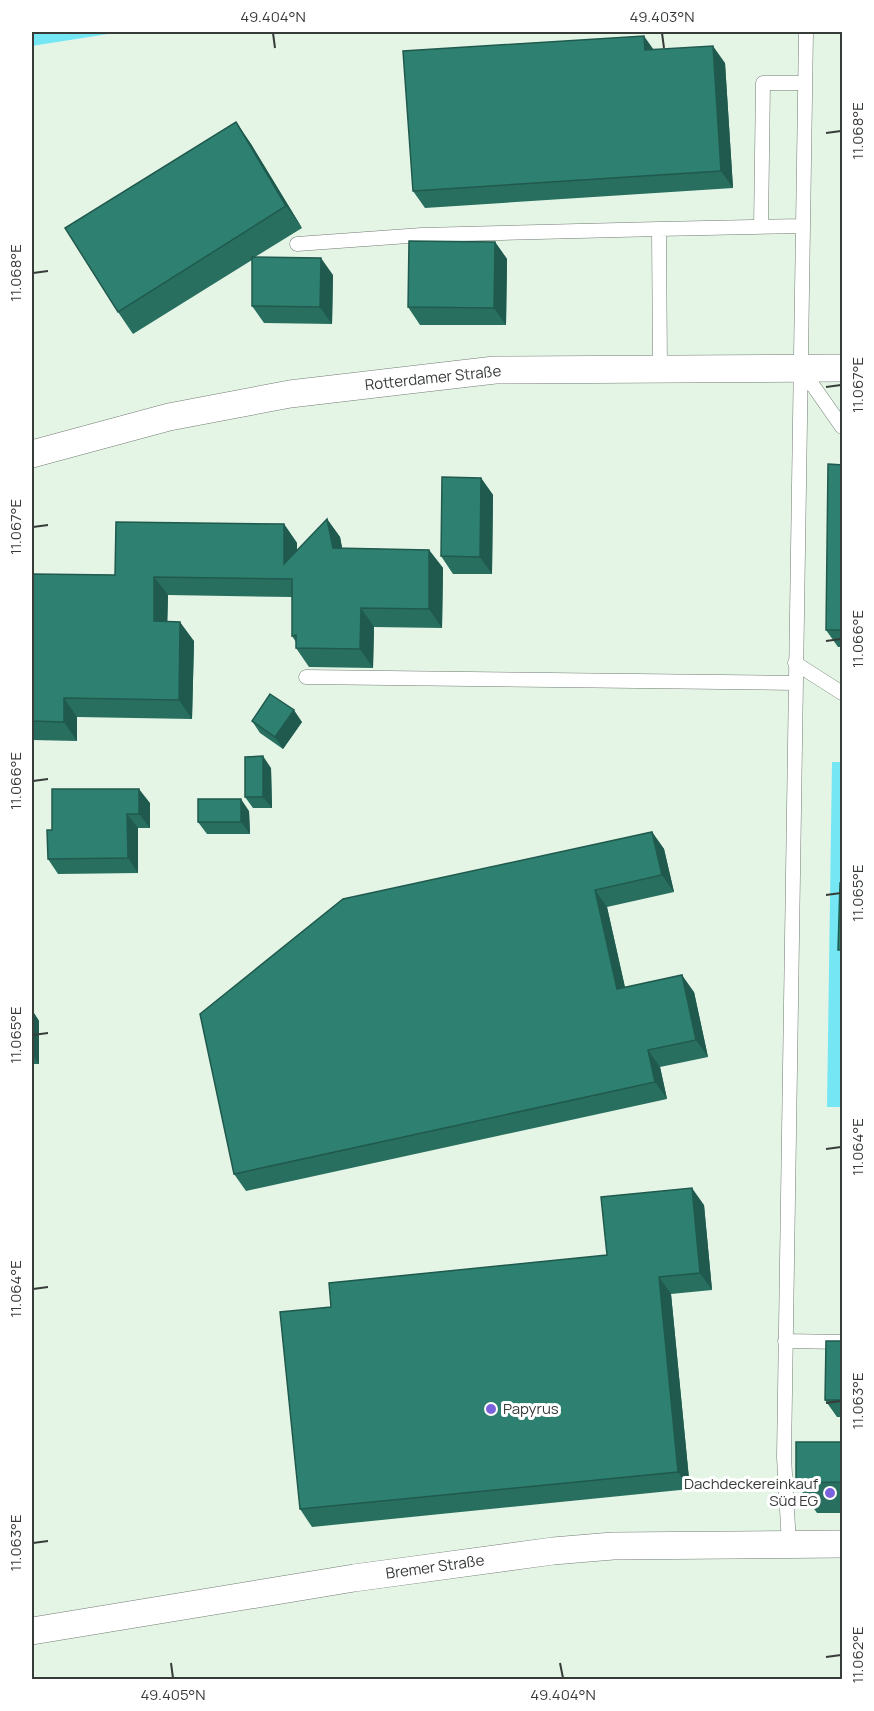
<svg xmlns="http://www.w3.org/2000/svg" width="874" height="1711" viewBox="0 0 874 1711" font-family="Manrope,sans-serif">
	<rect width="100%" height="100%" fill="#f3fdf4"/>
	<!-- built -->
	<path fill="#e4f5e6" d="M 121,32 L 842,32 L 842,1679 L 32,1680 L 32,46 Z"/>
	<!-- water -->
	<path fill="#75e7f4" d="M 32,32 L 121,32 L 32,46 Z
		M 832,762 L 842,762 L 842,1107 L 827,1107 Z"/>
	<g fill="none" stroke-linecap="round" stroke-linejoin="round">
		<!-- lane casing -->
		<g stroke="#737c74" stroke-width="15">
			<path id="lane" d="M 761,227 L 763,83 L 805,83
				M 659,229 L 802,226
				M 297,244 L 422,235 L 659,229 L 660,369
				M 800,367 L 842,427
				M 795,663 L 842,693
				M 306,677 L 795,683
				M 785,1341 L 842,1342
				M 789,1544 L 784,1457 L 806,32"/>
		</g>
		<!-- street casing -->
		<g stroke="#737c74" stroke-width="28">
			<path id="street" d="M 32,454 L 169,417 L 290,394 L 409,380 L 495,370 L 842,368
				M 32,1631 L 354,1578 L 553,1551 L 613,1546 L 842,1544"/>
		</g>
		<!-- lane -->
		<use href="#lane" stroke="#fff" stroke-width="14"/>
		<!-- street -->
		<use href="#street" stroke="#fff" stroke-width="27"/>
	</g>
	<!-- wall -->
	<path fill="#286f60" d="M 654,49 L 725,63 L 733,188 L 425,208 L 413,191 Z
		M 236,122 L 251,144 L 302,228 L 255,257 L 333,275 L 332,324 L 264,323 L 252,306 L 252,260 L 133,334 L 118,312 Z
		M 495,242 L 507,259 L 506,325 L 420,325 L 408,307 Z
		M 843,465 L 843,647 L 838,647 L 826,630 Z
		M 481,478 L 493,495 L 492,574 L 453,574 L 441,556 Z
		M 327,519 L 340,537 L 342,548 L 429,550 L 443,568 L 442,628 L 374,627 L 373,668 L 309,667 L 296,648 L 296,642 L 292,636 L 292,597 L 168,595 L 167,622 L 194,641 L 192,719 L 77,717 L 77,741 L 32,740 L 32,574 L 115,575 L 284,524 L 297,543 L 297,550 Z
		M 252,721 L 302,722 L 283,749 L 260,733 Z
		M 271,768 L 272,808 L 253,808 L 245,797 Z
		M 150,803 L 150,828 L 138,828 L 138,873 L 58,874 L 48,859 L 52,830 Z
		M 249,811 L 250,834 L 207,834 L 198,822 Z
		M 652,832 L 664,849 L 674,892 L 607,907 L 625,987 L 694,992 L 708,1057 L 660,1067 L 667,1099 L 246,1191 L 234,1174 Z
		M 32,1010 L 39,1021 L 39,1064 L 32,1064 Z
		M 704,1205 L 712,1290 L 671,1294 L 690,1489 L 312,1527 L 300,1509 L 331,1307 L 607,1255 Z
		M 843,1341 L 843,1417 L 837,1417 L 825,1400 Z
		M 843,1442 L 843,1513 L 817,1513 L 796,1483 Z"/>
	<!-- shaded-wall -->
	<path fill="#205a4e" d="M 644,36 L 656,53 L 645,50 Z
		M 713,46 L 725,63 L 733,188 L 721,171 Z
		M 236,122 L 251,144 L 302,228 L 286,206 Z
		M 495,242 L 507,259 L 506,325 L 494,308 Z
		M 321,258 L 333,275 L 332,324 L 320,307 Z
		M 481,478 L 493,495 L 492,574 L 480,557 Z
		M 327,519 L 340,537 L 346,567 L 333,548 Z
		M 284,524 L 297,543 L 297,583 L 284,564 Z
		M 429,550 L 443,568 L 442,628 L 429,609 Z
		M 154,577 L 168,595 L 167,640 L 154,621 Z
		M 361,608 L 374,627 L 373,668 L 360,649 Z
		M 180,622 L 194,641 L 192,719 L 179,700 Z
		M 64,698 L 77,717 L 77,741 L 64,722 Z
		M 294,710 L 302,722 L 283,749 L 275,737 Z
		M 263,756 L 271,768 L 272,808 L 263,797 Z
		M 139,789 L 150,803 L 150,828 L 139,814 Z
		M 241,799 L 249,811 L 250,834 L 241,822 Z
		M 127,814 L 138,828 L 138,873 L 128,858 Z
		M 652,832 L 664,849 L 674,892 L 662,875 Z
		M 595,890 L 607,907 L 629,1006 L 617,989 Z
		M 682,975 L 694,992 L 708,1057 L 696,1040 Z
		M 32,1010 L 39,1021 L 39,1064 L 32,1054 Z
		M 648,1050 L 660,1067 L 667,1099 L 655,1082 Z
		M 692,1188 L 704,1205 L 712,1290 L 700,1273 Z
		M 659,1277 L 671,1294 L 690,1489 L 678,1472 Z"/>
	<!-- building -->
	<path fill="#2e8170" stroke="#205a4e" stroke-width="1.5" d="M 644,36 L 645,50 L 713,46 L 721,171 L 413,191 L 403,51 Z
		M 236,122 L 286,206 L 118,312 L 65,228 Z
		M 409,241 L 495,242 L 494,308 L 408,307 Z
		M 252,257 L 321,258 L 320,307 L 252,306 Z
		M 828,464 L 843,465 L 843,630 L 826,630 Z
		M 442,477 L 481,478 L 480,557 L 441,556 Z
		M 327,519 L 333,548 L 429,550 L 429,609 L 361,608 L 360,649 L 296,648 L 296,635 L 292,636 L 292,579 L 154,577 L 154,621 L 180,622 L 179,700 L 64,698 L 64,722 L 32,721 L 32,574 L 115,575 L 116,522 L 284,524 L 284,564 Z
		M 270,694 L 294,710 L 275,737 L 252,721 Z
		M 263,756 L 263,797 L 245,797 L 245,757 Z
		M 52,789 L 139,789 L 139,814 L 127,814 L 128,858 L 48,859 L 47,830 L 52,830 Z
		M 198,799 L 241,799 L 241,822 L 198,822 Z
		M 652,832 L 662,875 L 595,890 L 617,989 L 682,975 L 696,1040 L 648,1050 L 655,1082 L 234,1174 L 200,1014 L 343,899 Z
		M 840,883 L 843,883 L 843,950 L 838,950 Z
		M 692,1188 L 700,1273 L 659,1277 L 678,1472 L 300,1509 L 280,1312 L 331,1307 L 329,1283 L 607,1255 L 601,1197 Z
		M 826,1341 L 843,1341 L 843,1400 L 825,1400 Z
		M 796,1442 L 843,1442 L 843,1482 L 796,1483 Z"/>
	<!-- ticks -->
	<path fill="none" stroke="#383c39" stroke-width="2" d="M 273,33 L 275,48M 662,33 L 664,48M 826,133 L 841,131M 33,273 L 48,271M 826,387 L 841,385M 33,527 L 48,525M 826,641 L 841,639M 33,781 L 48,779M 826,895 L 841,893M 33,1035 L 48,1033M 826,1149 L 841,1147M 33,1289 L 48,1287M 826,1403 L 841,1401M 33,1543 L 48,1541M 826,1657 L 841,1655M 171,1663 L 173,1678M 560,1663 L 563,1678"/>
	<!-- markers -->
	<g fill="#7b62dd" stroke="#fff" stroke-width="2">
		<circle cx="491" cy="1409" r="6"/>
		<circle cx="830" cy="1493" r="6"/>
	</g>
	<g text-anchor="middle" stroke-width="6" stroke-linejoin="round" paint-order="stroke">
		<!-- street labels -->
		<g font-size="15" fill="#383c39" stroke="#fff">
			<text transform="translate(433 378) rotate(-6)" y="5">Rotterdamer Straße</text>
			<text transform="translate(435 1567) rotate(-8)" y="5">Bremer Straße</text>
		</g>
		<!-- poi labels -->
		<g font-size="15" fill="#383c39" stroke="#fff" text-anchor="start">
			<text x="503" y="1414">Papyrus</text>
			<text x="818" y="1489" text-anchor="end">Dachdeckereinkauf<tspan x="818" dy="17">Süd EG</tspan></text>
		</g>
	</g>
	<!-- border -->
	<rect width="874" height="1711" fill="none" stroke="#ffffff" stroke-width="66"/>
	<rect x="33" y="33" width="808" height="1645" fill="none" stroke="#383c39" stroke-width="2"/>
	<g font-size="15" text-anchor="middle" fill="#383c39">
		<text x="273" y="22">49.404°N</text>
		<text x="662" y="22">49.403°N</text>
		<text transform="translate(858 131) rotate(-90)" y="5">11.068°E</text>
		<text transform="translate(16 273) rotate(-90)" y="5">11.068°E</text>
		<text transform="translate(858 385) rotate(-90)" y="5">11.067°E</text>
		<text transform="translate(16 527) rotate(-90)" y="5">11.067°E</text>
		<text transform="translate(858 639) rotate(-90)" y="5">11.066°E</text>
		<text transform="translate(16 781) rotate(-90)" y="5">11.066°E</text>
		<text transform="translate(858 893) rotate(-90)" y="5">11.065°E</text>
		<text transform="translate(16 1035) rotate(-90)" y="5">11.065°E</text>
		<text transform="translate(858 1147) rotate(-90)" y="5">11.064°E</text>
		<text transform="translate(16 1289) rotate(-90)" y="5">11.064°E</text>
		<text transform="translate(858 1401) rotate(-90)" y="5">11.063°E</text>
		<text transform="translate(16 1543) rotate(-90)" y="5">11.063°E</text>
		<text transform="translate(858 1655) rotate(-90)" y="5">11.062°E</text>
		<text x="173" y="1700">49.405°N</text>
		<text x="563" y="1700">49.404°N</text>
	</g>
</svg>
